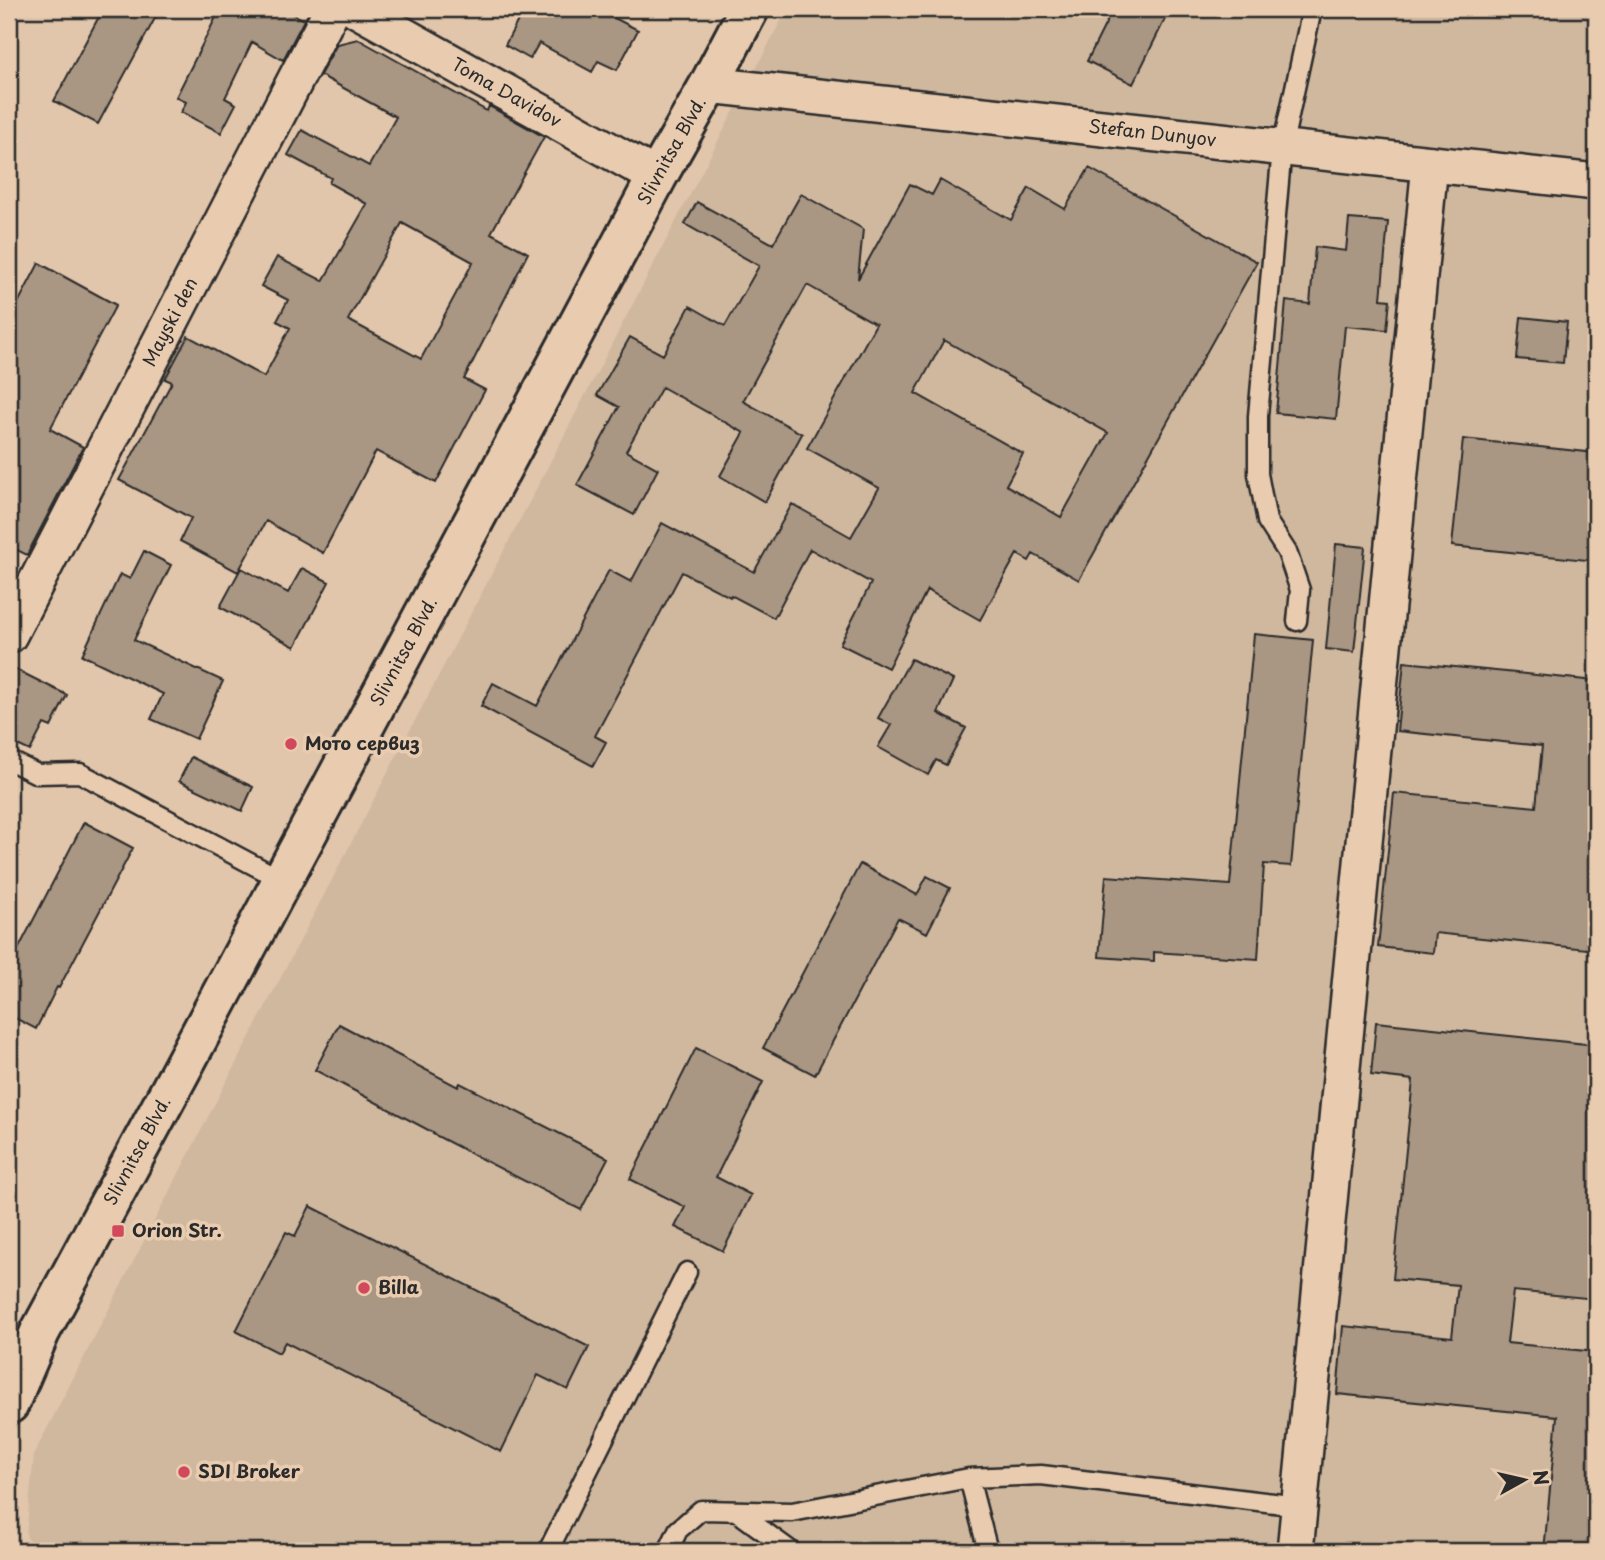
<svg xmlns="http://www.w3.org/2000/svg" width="1605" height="1560" viewBox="0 0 1605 1560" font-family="'Playpen Sans',sans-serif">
	<rect width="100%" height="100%" fill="#e1c6ab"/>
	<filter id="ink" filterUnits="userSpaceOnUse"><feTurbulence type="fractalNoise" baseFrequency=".0143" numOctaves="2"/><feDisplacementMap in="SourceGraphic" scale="14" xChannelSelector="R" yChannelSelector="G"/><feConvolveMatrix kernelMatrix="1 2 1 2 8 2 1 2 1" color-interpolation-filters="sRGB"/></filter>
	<g filter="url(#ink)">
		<!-- built -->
		<path fill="#d0b89f" d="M 787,9 L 1596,9 L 1596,1551 L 34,1551 L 26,1535 L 34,1454 L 224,1086 Z"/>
		<!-- building -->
		<path fill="#a99683" stroke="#2b2b2b" stroke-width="2" fill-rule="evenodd" d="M 103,9 L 160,9 L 98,124 L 54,101 Z
			M 220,9 L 284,9 L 304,20 L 283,60 L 252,42 L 225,98 L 236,104 L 221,133 L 181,112 L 186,102 L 176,97 Z
			M 524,9 L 597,9 L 638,30 L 617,70 L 598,61 L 592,72 L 539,43 L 530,59 L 505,45 Z
			M 1113,9 L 1170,9 L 1133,84 L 1087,61 Z
			M 358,39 L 487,111 L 489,106 L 544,137 L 491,233 L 528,253 L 464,379 L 485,390 L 436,483 L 376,451 L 323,553 L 266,521 L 238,572 L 180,541 L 191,518 L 119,480 L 172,382 L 165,379 L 188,336 L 264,377 L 290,328 L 277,321 L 288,300 L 261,286 L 277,257 L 323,281 L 367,204 L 329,183 L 331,178 L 288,155 L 302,130 L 369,166 L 396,117 L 320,75 L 337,44 ZM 402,223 L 473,262 L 421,359 L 348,320 Z
			M 1089,168 L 1257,262 L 1079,580 L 1033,554 L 1029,561 L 1017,554 L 980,620 L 927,590 L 888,668 L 840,644 L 871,583 L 810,549 L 774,618 L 731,595 L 730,597 L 682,572 L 595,736 L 606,742 L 593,766 L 481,706 L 493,683 L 537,706 L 609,570 L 631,582 L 662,523 L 754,572 L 792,504 L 851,537 L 879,488 L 807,448 L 876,324 L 807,285 L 743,401 L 802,434 L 765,502 L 720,476 L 744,433 L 662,387 L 626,451 L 658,469 L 634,515 L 577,485 L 619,407 L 597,395 L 630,337 L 663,355 L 690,306 L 725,326 L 759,266 L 685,224 L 697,202 L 773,244 L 801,194 L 863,229 L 858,279 L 910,184 L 932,195 L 940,180 L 1011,220 L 1029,188 L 1065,209 ZM 944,340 L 1108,433 L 1061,517 L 1006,485 L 1023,454 L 915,393 Z
			M 1349,219 L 1388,222 L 1381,299 L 1390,300 L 1387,330 L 1345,326 L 1336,419 L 1276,413 L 1286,301 L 1310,304 L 1315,247 L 1346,251 Z
			M 39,263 L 116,305 L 50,429 L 83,447 L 27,555 L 9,546 L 9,320 Z
			M 1521,317 L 1567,322 L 1563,363 L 1517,359 Z
			M 1463,439 L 1596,453 L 1596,561 L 1452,546 Z
			M 1336,544 L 1365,547 L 1354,652 L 1326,649 Z
			M 144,551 L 171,565 L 134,640 L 223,681 L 196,739 L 151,719 L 163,694 L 82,655 L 120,574 L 130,579 Z
			M 241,568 L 288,593 L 302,568 L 329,582 L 295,647 L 220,607 Z
			M 1254,634 L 1313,640 L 1291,866 L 1264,864 L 1258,959 L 1154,952 L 1154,961 L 1099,957 L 1106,876 L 1230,885 Z
			M 911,659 L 953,680 L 938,713 L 966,728 L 946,765 L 936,760 L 928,775 L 878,747 L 891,725 L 878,718 Z
			M 1404,662 L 1596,681 L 1596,950 L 1435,933 L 1433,953 L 1378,947 L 1394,793 L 1536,807 L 1542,746 L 1397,731 Z
			M 9,666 L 67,695 L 51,727 L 44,724 L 30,751 L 9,741 Z
			M 191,757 L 253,787 L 242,811 L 179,781 Z
			M 84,822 L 133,848 L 59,988 L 57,987 L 36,1029 L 9,1015 L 9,967 Z
			M 860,864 L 917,895 L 927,876 L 950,888 L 927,933 L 898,918 L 815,1075 L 763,1048 Z
			M 1376,1022 L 1596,1045 L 1596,1299 L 1513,1291 L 1507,1343 L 1596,1352 L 1596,1551 L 1544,1551 L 1557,1416 L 1337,1394 L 1343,1326 L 1452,1337 L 1458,1285 L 1393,1279 L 1413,1080 L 1371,1075 Z
			M 339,1024 L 458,1087 L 460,1083 L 608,1158 L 581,1210 L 433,1134 L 434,1133 L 315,1070 Z
			M 696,1048 L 763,1082 L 716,1177 L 751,1195 L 723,1251 L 675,1227 L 685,1207 L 630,1179 Z
			M 310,1206 L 589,1347 L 568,1390 L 538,1375 L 501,1452 L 285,1342 L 279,1353 L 236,1331 L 286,1232 L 295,1236 Z"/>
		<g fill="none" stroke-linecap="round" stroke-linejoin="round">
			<!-- service casing -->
			<g stroke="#2b2b2b" stroke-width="23">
				<path id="service" d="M 1297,621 L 1300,590 L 1287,552 L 1267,521 L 1258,474 L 1258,416 L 1282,148 L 1312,9
					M 9,760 L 37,774 L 80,773 L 282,880
					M 969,1478 L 988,1551
					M 736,1511 L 791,1551
					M 548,1551 L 687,1272
					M 668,1551 L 678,1530 L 701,1510 L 792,1512 L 969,1478 L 1041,1475 L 1299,1506"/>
			</g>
			<!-- minor casing -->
			<g stroke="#2b2b2b" stroke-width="40">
				<g id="minor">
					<path id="s1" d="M 356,9 L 657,177"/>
					<path id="s2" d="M 709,85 L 1596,182"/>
					<path id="s3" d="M 9,635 L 332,9"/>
					<path d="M 1295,1551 L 1430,164"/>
				</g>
			</g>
			<!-- primary casing -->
			<g stroke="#2b2b2b" stroke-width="44">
				<g id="primary">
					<path id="s4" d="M 9,1404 L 40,1332 L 179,1074 L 657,177 L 709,85 L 749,9"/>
				</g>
			</g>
			<!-- service -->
			<use href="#service" stroke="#e9ccb0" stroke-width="18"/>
			<!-- minor -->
			<use href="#minor" stroke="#e9ccb0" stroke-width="35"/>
			<!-- primary -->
			<use href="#primary" stroke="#e9ccb0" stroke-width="38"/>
		</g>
	</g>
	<!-- markers -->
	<g fill="#d1495b" stroke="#e9ccb0" stroke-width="2.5">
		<circle cx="291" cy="744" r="7"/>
		<rect x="111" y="1224" width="14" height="14" rx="3.5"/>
		<circle cx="364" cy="1288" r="7"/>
		<circle cx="184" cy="1472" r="7"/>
	</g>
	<g text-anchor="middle" stroke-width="7" stroke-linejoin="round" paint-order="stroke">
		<!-- street labels -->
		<g font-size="18" fill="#2b2b2b" stroke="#e9ccb0">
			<text dy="6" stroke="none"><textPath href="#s1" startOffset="172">Toma Davidov</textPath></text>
			<text dy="6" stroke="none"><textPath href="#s2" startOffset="446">Stefan Dunyov</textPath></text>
			<text dy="6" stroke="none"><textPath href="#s4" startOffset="1418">Slivnitsa Blvd.</textPath></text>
			<text dy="6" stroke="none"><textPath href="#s3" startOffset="352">Mayski den</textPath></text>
			<text dy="6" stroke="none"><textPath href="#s4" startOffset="850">Slivnitsa Blvd.</textPath></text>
			<text dy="6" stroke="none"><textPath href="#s4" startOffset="284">Slivnitsa Blvd.</textPath></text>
		</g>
		<!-- poi labels -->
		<g font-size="18" font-weight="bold" fill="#2b2b2b" stroke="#e9ccb0" text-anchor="start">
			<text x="305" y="750">Мото сервиз</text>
			<text x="132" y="1237">Orion Str.</text>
			<text x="378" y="1294">Billa</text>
			<text x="198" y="1478">SDI Broker</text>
		</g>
	</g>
	<!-- margin -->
	<rect width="1605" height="1560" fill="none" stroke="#e9ccb0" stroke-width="35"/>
	<rect x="18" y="18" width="1570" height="1525" fill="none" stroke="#2b2b2b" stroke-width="2.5" filter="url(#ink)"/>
	<!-- north arrow -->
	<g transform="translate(1524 1480) rotate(82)" stroke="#e9ccb0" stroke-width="5" paint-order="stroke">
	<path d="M0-5L12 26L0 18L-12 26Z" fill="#2b2b2b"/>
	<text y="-10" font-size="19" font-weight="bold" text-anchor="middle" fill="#2b2b2b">N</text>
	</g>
</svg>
